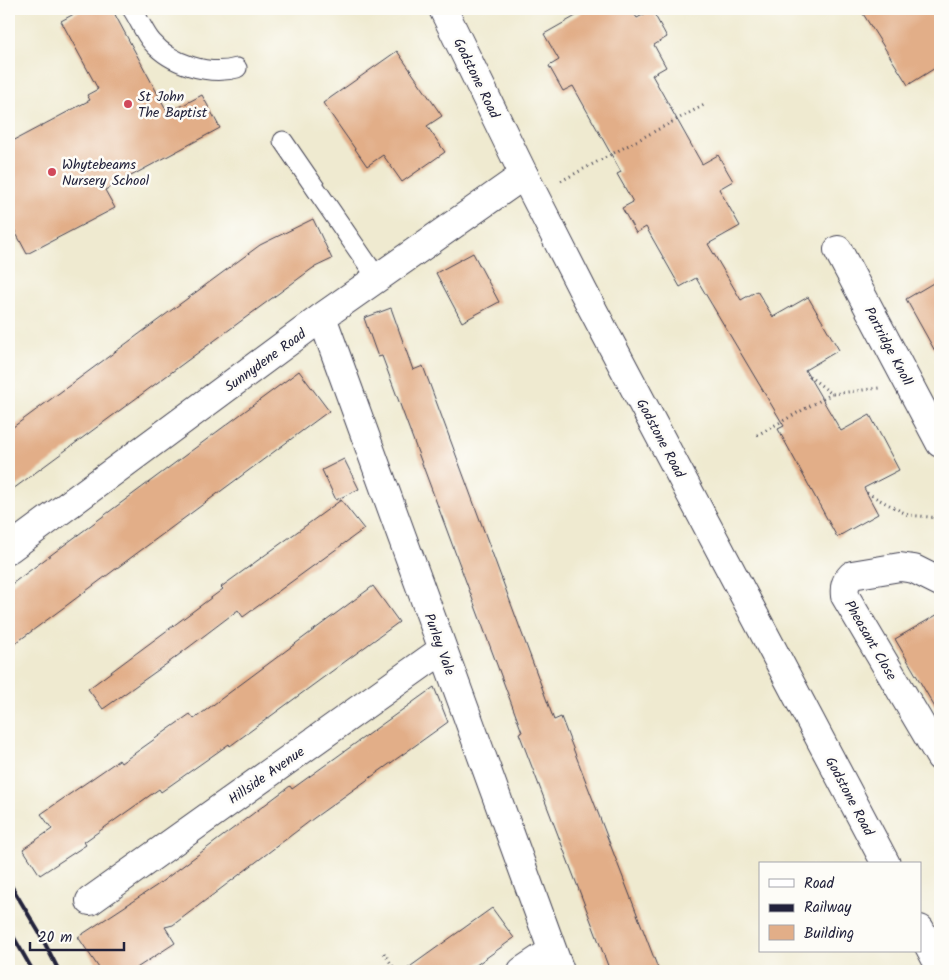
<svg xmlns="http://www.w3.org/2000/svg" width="949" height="980" viewBox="0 0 949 980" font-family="Kalam,sans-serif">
	<rect width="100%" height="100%" fill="#fdfcf7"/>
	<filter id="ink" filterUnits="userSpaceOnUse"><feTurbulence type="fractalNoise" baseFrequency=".02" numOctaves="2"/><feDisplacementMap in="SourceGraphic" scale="10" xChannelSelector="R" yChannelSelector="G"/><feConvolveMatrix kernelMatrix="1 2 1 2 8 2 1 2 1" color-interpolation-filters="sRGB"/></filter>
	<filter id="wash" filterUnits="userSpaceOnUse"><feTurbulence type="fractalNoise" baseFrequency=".0096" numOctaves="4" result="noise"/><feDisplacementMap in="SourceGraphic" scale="20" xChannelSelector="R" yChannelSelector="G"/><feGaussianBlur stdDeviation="1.12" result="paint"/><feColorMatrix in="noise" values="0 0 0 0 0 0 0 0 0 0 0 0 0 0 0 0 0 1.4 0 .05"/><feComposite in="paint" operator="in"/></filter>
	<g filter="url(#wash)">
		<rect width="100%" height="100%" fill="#efead0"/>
		<g id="blocks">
			<!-- building -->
			<path fill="#e2ae88" d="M 83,9 L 112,9 L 168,113 L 202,95 L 220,128 L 105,190 L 115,208 L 27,254 L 9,220 L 9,143 L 90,100 L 87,95 L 98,89 L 61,21 Z
				M 588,9 L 631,9 L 637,18 L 652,10 L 667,37 L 654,45 L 666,67 L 652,75 L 702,164 L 718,155 L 733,181 L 719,189 L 740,226 L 708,244 L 741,300 L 757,291 L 773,317 L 808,297 L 839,350 L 805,370 L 841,431 L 870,415 L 899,470 L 864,488 L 878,514 L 837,537 L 778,429 L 784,426 L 696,278 L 680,287 L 646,227 L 636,233 L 622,208 L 633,202 L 617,174 L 621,172 L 573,86 L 563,91 L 549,66 L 559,60 L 544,34 Z
				M 860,9 L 931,9 L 940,23 L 940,65 L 908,85 Z
				M 397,51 L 442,116 L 427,126 L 445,152 L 402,182 L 383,155 L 367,166 L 323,103 Z
				M 313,219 L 332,259 L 313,268 L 9,492 L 9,430 L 260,245 Z
				M 473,253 L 499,302 L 462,322 L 436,273 Z
				M 940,279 L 940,360 L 906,299 Z
				M 391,308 L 413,370 L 423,366 L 554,720 L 561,717 L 659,971 L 610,971 L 519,733 L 522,732 L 382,356 L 378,357 L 364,318 Z
				M 299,371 L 329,411 L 9,648 L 9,586 Z
				M 344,459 L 359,489 L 336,500 L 322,470 Z
				M 341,500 L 364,529 L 243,617 L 238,610 L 168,663 L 103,709 L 88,689 L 223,589 L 221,587 Z
				M 373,586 L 399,622 L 230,746 L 229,744 L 161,792 L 159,789 L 84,842 L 86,845 L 40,875 L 23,849 L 52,829 L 41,814 L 119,760 L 121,763 L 190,714 L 194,719 Z
				M 940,613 L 940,716 L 895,639 Z
				M 434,687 L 448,722 L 314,818 L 173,925 L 165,927 L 175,943 L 132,971 L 101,971 L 78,937 L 156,886 L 290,786 L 292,789 Z
				M 492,908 L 514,938 L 468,971 L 404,971 Z"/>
		</g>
	</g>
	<g filter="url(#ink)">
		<use href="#blocks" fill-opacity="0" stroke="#414051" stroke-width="1"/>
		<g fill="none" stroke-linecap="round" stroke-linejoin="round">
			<!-- service casing -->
			<g stroke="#414051" stroke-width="21">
				<path id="service" d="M 132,9 C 139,19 144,33 152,42 C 171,64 209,76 237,68
					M 283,141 L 377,278"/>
			</g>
			<!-- minor casing -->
			<g stroke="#414051" stroke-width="30">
				<path id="minor" d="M 838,250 L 940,443
					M 322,317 L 560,971
					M 9,549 L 322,317 L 524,175
					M 940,582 L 914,569 L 900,567 L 852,575 C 845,582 844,587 845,596 L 940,757
					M 90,901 L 442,650
					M 522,971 L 552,951"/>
			</g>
			<!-- trunk casing -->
			<g stroke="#414051" stroke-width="30">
				<path id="trunk" d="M 443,9 L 524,175 L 583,291 L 886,864
					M 920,929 L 940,967"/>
			</g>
			<!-- path -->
			<path stroke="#414051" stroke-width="3" stroke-dasharray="1 4" stroke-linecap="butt" d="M 561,181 L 706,104
				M 809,376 L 832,394 L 879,388
				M 757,435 L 832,394
				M 867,493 L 908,515 L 940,518
				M 384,953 L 396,971"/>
			<!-- service -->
			<use href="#service" stroke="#fff" stroke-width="19"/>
			<!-- minor -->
			<use href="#minor" stroke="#fff" stroke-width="28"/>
			<!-- trunk -->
			<use href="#trunk" stroke="#fff" stroke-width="28"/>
			<!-- rail -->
			<path stroke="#22223b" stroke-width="4" d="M 9,882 L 40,934 L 59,971
				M 9,929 L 33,971"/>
		</g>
	</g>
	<!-- markers -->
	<g fill="#d1495b" stroke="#fdfcf7" stroke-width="2">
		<circle cx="128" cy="104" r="5"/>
		<circle cx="52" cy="172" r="5"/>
	</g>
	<g text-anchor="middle" stroke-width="5" stroke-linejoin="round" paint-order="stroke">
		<!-- street labels -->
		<g font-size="14" fill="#22223b" stroke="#fdfcf7">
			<text transform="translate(477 78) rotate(64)" y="5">Godstone Road</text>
			<text transform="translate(889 346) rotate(62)" y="5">Partridge Knoll</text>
			<text transform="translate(265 360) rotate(-36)" y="5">Sunnydene Road</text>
			<text transform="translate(661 438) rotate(62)" y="5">Godstone Road</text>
			<text transform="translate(871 640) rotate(60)" y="5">Pheasant Close</text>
			<text transform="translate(440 644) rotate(70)" y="5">Purley Vale</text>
			<text transform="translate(266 775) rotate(-35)" y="5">Hillside Avenue</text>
			<text transform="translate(850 796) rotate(62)" y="5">Godstone Road</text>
		</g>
		<!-- poi labels -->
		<g font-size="14" fill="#22223b" stroke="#fdfcf7" text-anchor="start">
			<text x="138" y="101">St John<tspan x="138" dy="16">The Baptist</tspan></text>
			<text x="62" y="169">Whytebeams<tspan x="62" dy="16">Nursery School</tspan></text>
		</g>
	</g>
	<!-- margin -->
	<rect width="949" height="980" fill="none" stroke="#fdfcf7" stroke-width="30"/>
	<!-- legend -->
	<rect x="759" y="862" width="162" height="90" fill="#fdfcf7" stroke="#a5a5ac"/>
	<rect x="769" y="879" width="25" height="8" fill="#ffffff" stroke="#a5a5ac"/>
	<text x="804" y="888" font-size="15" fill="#22223b">Road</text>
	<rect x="769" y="904" width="25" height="8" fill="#22223b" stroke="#a5a5ac"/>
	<text x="804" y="912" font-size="15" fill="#22223b">Railway</text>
	<rect x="769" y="925" width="25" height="15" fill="#e2ae88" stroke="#a5a5ac"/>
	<text x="804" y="938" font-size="15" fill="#22223b">Building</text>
	<!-- scale -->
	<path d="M30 942v8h94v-8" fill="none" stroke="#22223b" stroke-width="2.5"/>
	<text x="38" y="942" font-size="15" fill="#22223b" stroke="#fdfcf7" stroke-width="4" paint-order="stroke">20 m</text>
</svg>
